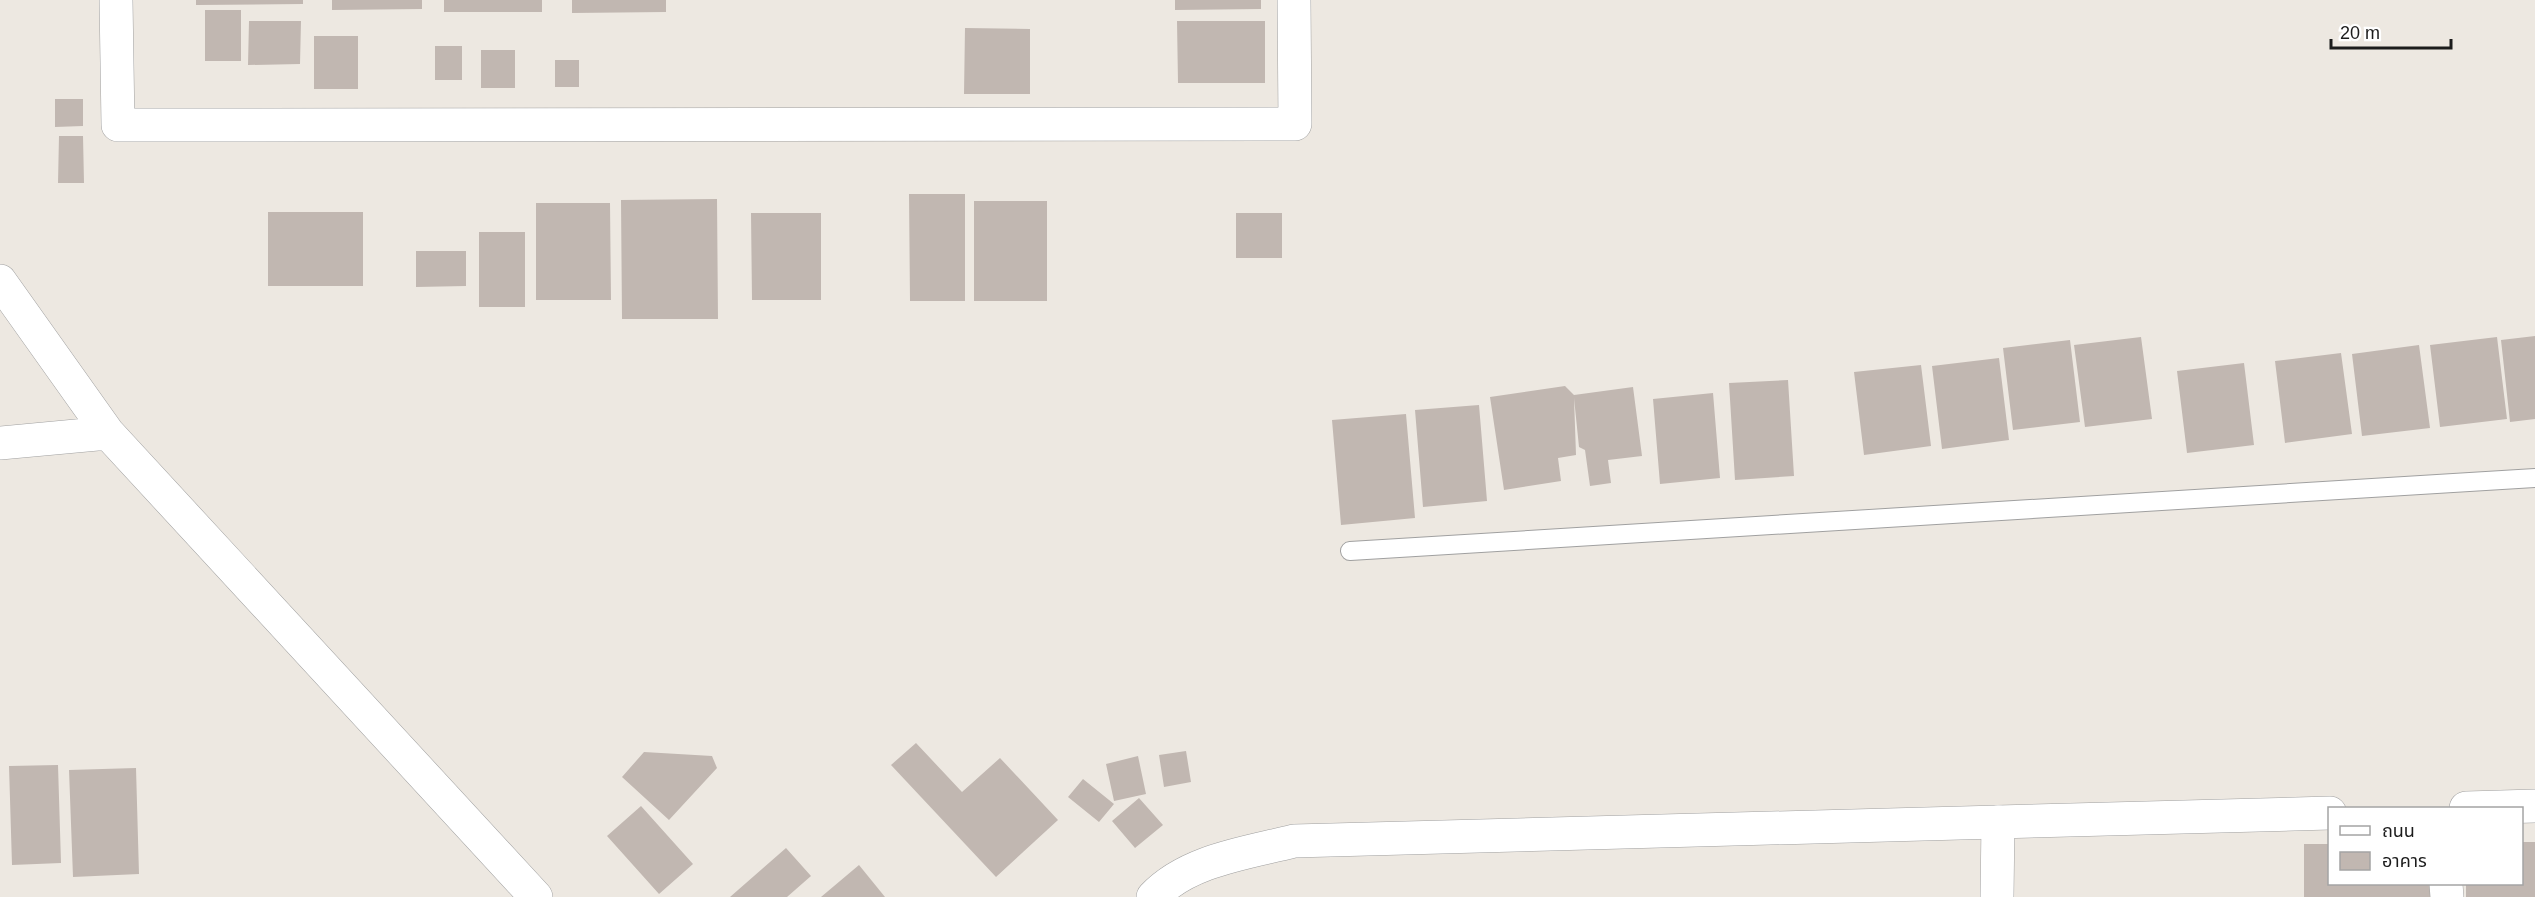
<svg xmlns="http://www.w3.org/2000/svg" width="2535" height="897" viewBox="0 0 2535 897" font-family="Arial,'Noto Sans Thai',sans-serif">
	<rect width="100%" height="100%" fill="#ede8e1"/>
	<!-- building -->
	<path fill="#c1b7b1" d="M 196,0 L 303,0 L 303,4 L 196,5 Z
		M 332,0 L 422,0 L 422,9 L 332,10 Z
		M 444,0 L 542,0 L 542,12 L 444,12 Z
		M 572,0 L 666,0 L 666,12 L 572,13 Z
		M 1175,0 L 1261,0 L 1261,9 L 1175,10 Z
		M 205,10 L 241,10 L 241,61 L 205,61 Z
		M 249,21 L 301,21 L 300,64 L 248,65 Z
		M 1177,21 L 1265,21 L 1265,83 L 1178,83 Z
		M 965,28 L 1030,29 L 1030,94 L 964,94 Z
		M 314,36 L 358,36 L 358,89 L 314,89 Z
		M 435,46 L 462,46 L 462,80 L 435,80 Z
		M 481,50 L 515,50 L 515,88 L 481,88 Z
		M 555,60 L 579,60 L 579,87 L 555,87 Z
		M 55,99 L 83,99 L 83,126 L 55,127 Z
		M 59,136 L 83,136 L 84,183 L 58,183 Z
		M 909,194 L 965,194 L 965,301 L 910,301 Z
		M 717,199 L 718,319 L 622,319 L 621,200 Z
		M 974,201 L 1047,201 L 1047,301 L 974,301 Z
		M 536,203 L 610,203 L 611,300 L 536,300 Z
		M 268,212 L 363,212 L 363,286 L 268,286 Z
		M 751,213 L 821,213 L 821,300 L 752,300 Z
		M 1236,213 L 1282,213 L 1282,258 L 1236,258 Z
		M 479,232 L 525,232 L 525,307 L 479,307 Z
		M 416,251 L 466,251 L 466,286 L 416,287 Z
		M 2535,336 L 2535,419 L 2510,422 L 2501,340 Z
		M 2141,337 L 2152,419 L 2085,427 L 2074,345 Z
		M 2497,337 L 2507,419 L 2440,427 L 2430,345 Z
		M 2070,340 L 2080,422 L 2013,430 L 2003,348 Z
		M 2419,345 L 2430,428 L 2362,436 L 2352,354 Z
		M 2341,353 L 2352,434 L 2285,443 L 2275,361 Z
		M 1999,358 L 2009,440 L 1942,449 L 1932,366 Z
		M 2244,363 L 2254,445 L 2187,453 L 2177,371 Z
		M 1921,365 L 1931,446 L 1864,455 L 1854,372 Z
		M 1788,380 L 1794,476 L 1735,480 L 1729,383 Z
		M 1565,386 L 1574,395 L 1633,387 L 1642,456 L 1608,460 L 1611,483 L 1590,486 L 1585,450 L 1579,447 L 1574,398 L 1576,455 L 1558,458 L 1561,481 L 1504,490 L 1490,397 Z
		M 1713,393 L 1720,478 L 1660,484 L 1653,399 Z
		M 1479,405 L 1487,501 L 1423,507 L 1415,410 Z
		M 1406,414 L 1415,518 L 1341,525 L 1332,420 Z
		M 916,743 L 962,792 L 1000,758 L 1058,820 L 996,877 L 891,765 Z
		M 1186,751 L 1191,782 L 1164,787 L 1159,755 Z
		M 644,752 L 712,756 L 717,768 L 669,820 L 622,777 Z
		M 1138,756 L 1146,794 L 1114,801 L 1106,764 Z
		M 58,765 L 61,863 L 12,865 L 9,766 Z
		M 136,768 L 139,874 L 73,877 L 69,770 Z
		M 1083,779 L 1114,804 L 1099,822 L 1068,797 Z
		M 1139,798 L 1163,825 L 1135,848 L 1112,821 Z
		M 641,806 L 693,864 L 659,894 L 607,836 Z
		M 2522,842 L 2535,842 L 2535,897 L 2466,897 L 2466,884 L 2522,884 Z
		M 2304,844 L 2330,844 L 2330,884 L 2431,884 L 2431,897 L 2304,897 Z
		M 786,848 L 811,876 L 787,897 L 730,897 Z
		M 859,865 L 885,897 L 821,897 Z"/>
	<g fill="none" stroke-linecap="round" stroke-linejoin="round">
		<!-- service casing -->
		<g stroke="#a0a0a0" stroke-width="20">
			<path id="service" d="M 1350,551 L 2535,478"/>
		</g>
		<!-- minor casing -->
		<g stroke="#a0a0a0" stroke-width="34">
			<path id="minor" d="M 116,0 L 118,125 L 1295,124 L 1294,0
				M 0,281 L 108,433 L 536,897
				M 0,443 L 108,433
				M 2446,884 L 2447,897
				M 1997,897 L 1998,822"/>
		</g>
		<!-- tertiary casing -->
		<g stroke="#a0a0a0" stroke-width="34">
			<path id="tertiary" d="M 2466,808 L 2535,806
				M 1153,897 C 1188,860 1247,853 1294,841 L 2330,813"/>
		</g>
		<!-- service -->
		<use href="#service" stroke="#fff" stroke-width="18"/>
		<!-- minor -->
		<use href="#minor" stroke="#fff" stroke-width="33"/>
		<!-- tertiary -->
		<use href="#tertiary" stroke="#fff" stroke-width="33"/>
	</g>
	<!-- legend -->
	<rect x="2328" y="807" width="195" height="78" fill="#ffffff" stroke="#a4a4a4" stroke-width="1.5"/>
	<rect x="2340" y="826" width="30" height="9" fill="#ffffff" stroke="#a4a4a4" stroke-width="1.5"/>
	<text x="2382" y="837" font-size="18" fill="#1c1c1c">ถนน</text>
	<rect x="2340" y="852" width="30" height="18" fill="#c1b7b1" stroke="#a4a4a4" stroke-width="1.5"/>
	<text x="2382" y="867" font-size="18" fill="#1c1c1c">อาคาร</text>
	<!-- scale -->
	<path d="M2331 39v9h120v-9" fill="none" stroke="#1c1c1c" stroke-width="3"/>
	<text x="2340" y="39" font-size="18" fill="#1c1c1c" stroke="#ffffff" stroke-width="4.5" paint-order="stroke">20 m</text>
</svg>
